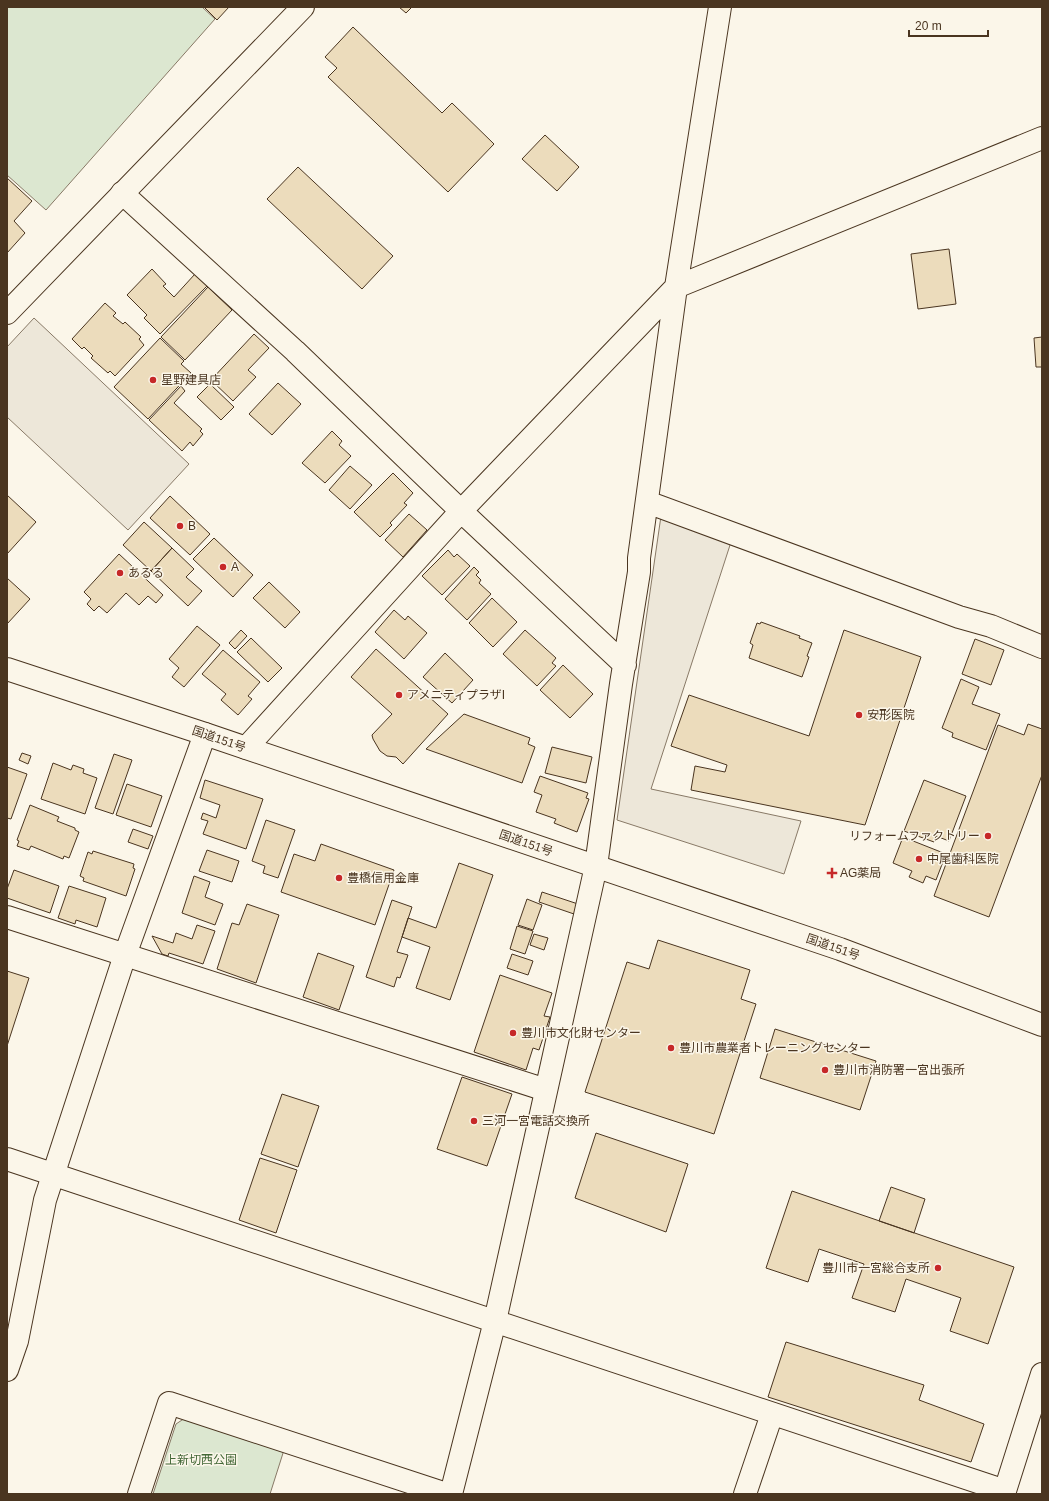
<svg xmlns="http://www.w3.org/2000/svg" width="1049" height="1501" viewBox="0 0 1049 1501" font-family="Helvetica,'Noto Sans JP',sans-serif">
	<rect width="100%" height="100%" fill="#fbf6e9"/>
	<!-- green -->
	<path fill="#dce7d0" stroke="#887966" d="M 7,7 L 202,7 L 215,19 L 46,210 L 7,175 Z
		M 185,1418 L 284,1450 L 270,1494 L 153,1494 L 176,1424 Z"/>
	<!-- parking -->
	<path fill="#ede7d9" stroke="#887966" d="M 34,318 L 189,464 L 128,530 L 7,417 L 7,347 Z
		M 661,516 L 731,542 L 651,789 L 801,821 L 784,874 L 617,820 Z"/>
	<!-- building -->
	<path fill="#ecdcbc" stroke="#4a3520" d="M 204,7 L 229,7 L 217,20 Z
		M 399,7 L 412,7 L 406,13 Z
		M 353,27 L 442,113 L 452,103 L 494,144 L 448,192 L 328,77 L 337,68 L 325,57 Z
		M 545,135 L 579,167 L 557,191 L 522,159 Z
		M 298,167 L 393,256 L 362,289 L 267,199 Z
		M 7,178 L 32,201 L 14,221 L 25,233 L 7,253 Z
		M 949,249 L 956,304 L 918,309 L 911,254 Z
		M 152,269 L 166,284 L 163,286 L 174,297 L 195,274 L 207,286 L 160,334 L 144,318 L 147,315 L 127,295 Z
		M 208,287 L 232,310 L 185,360 L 161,337 Z
		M 105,303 L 116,313 L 113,316 L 123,324 L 125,322 L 141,337 L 139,339 L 144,345 L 115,376 L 110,371 L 108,373 L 91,358 L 93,356 L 84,347 L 82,349 L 72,339 Z
		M 254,334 L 269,348 L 248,370 L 256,377 L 233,401 L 211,380 Z
		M 1042,337 L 1042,367 L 1036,367 L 1034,338 Z
		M 160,338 L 184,361 L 181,364 L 191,373 L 148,419 L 114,387 Z
		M 278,383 L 301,404 L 272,435 L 249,414 Z
		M 210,384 L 234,407 L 221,420 L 197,397 Z
		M 181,386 L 185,391 L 174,403 L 202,429 L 200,431 L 203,434 L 193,446 L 190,442 L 182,451 L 149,420 Z
		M 332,431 L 342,441 L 339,445 L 351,456 L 325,483 L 302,463 Z
		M 350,466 L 372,485 L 350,509 L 329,490 Z
		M 393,473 L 413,493 L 404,503 L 407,505 L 390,523 L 392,525 L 380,537 L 354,512 Z
		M 7,495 L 36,522 L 7,554 Z
		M 170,496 L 210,534 L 190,555 L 150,518 Z
		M 409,514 L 427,530 L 403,557 L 385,540 Z
		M 144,522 L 172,548 L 151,571 L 123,545 Z
		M 214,538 L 253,575 L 233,597 L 193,559 Z
		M 172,548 L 194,569 L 186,577 L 202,591 L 188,606 L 151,571 Z
		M 448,550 L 454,557 L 457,554 L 470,566 L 442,595 L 422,576 Z
		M 119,554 L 163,595 L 156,603 L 148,596 L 139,605 L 126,593 L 107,613 L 99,606 L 94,611 L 87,604 L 91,599 L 84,592 Z
		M 474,567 L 479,572 L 476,575 L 481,580 L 479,583 L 491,594 L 467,620 L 445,599 Z
		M 7,578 L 30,599 L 7,624 Z
		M 269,582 L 300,612 L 285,628 L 253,598 Z
		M 492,598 L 517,622 L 493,647 L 469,623 Z
		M 394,610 L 405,620 L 408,616 L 427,633 L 404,659 L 375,632 Z
		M 761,622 L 800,636 L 799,638 L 812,643 L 807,656 L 809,657 L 802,677 L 749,658 L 753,645 L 750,643 L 757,623 L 760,624 Z
		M 197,626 L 220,645 L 184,687 L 172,677 L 179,668 L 169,659 Z
		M 241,630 L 247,636 L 235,649 L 229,643 Z
		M 525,630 L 556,658 L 552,663 L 556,666 L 537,686 L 503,654 Z
		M 844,630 L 921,657 L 865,825 L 691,790 L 695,766 L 725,772 L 727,765 L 671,746 L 689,695 L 809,736 Z
		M 251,638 L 282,668 L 268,682 L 237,652 Z
		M 975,639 L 1004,650 L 991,685 L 962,674 Z
		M 376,649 L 448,714 L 403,764 L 396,757 L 387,756 L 380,751 L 373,739 L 372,735 L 392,714 L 351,677 Z
		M 223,650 L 260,682 L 248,696 L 252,699 L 238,715 L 221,700 L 226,694 L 202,674 Z
		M 445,653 L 473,680 L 452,703 L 423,677 Z
		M 563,665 L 593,694 L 570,718 L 540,690 Z
		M 961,679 L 979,687 L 972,704 L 1000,714 L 986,750 L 952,737 L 953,733 L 942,728 Z
		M 464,714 L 530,738 L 528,744 L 535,747 L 522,783 L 426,749 Z
		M 1028,724 L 1042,729 L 1042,775 L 989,917 L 934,896 L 998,725 L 1024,735 Z
		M 552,747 L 592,757 L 586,783 L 545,773 Z
		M 22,753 L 31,756 L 28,764 L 19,760 Z
		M 114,754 L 132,760 L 113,814 L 95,808 Z
		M 53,763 L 71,770 L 73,765 L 84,769 L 83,773 L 97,778 L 85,814 L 41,799 Z
		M 7,767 L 27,774 L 11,819 L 7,818 Z
		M 540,776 L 588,793 L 586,798 L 589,799 L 577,832 L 554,823 L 556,819 L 536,812 L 542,795 L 534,792 Z
		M 205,780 L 263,799 L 246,849 L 203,834 L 208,821 L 201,819 L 203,813 L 216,818 L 220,805 L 200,798 Z
		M 924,780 L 966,796 L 949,841 L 936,836 L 934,842 L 904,831 Z
		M 127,784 L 162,796 L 151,827 L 116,815 Z
		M 30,805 L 59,817 L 57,821 L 75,828 L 75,830 L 79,832 L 69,858 L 64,856 L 63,859 L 31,846 L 29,850 L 17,846 L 19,841 L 17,840 Z
		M 266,820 L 295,830 L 278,878 L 263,873 L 265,866 L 252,861 Z
		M 133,829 L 153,836 L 148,849 L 128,842 Z
		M 903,837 L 946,854 L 936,880 L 926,876 L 923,883 L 909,877 L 912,871 L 893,863 Z
		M 321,844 L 394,870 L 375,925 L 281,892 L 294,854 L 315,861 Z
		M 207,850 L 239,861 L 232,882 L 199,871 Z
		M 93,851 L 134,864 L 133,868 L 135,869 L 126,896 L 83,881 L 84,878 L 80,876 L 88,852 L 92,854 Z
		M 459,863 L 493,875 L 450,1000 L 416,988 L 430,947 L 402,937 L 408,918 L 436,928 Z
		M 14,870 L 59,886 L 50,913 L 7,898 L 7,889 Z
		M 194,876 L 210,882 L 205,897 L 223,904 L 215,925 L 182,913 Z
		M 69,886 L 106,898 L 97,927 L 76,920 L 75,924 L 58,918 Z
		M 542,892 L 578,904 L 574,914 L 539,902 Z
		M 527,899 L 542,905 L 533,930 L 518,925 Z
		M 392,900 L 412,907 L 397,952 L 408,955 L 400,978 L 397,977 L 394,987 L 366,977 Z
		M 247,904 L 279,915 L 256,983 L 217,969 L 232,923 L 239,925 Z
		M 197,925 L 215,931 L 203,964 L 169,953 L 168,956 L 162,954 L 152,936 L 173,943 L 176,933 L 192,939 Z
		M 517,926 L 533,931 L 525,954 L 510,949 Z
		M 534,934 L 548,938 L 544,950 L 530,945 Z
		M 658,940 L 750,970 L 741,999 L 756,1004 L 714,1134 L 585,1092 L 627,962 L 649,969 Z
		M 318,953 L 354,966 L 339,1010 L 303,997 Z
		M 512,954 L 533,961 L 528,975 L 507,968 Z
		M 7,971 L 29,978 L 7,1046 Z
		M 500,975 L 552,993 L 544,1016 L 550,1017 L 539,1050 L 533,1048 L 526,1070 L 474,1052 Z
		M 775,1029 L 876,1061 L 860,1110 L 760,1078 Z
		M 462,1077 L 512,1094 L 487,1166 L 437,1149 Z
		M 282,1094 L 319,1106 L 298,1167 L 261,1154 Z
		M 596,1133 L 688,1164 L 666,1232 L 575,1198 Z
		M 260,1158 L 297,1170 L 276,1233 L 239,1220 Z
		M 891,1187 L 925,1199 L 914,1233 L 879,1221 Z
		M 792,1191 L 1014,1267 L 988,1344 L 950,1331 L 961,1298 L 906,1279 L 895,1312 L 852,1298 L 864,1264 L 819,1249 L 808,1282 L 766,1268 Z
		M 786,1342 L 924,1385 L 919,1400 L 984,1424 L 971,1462 L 768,1397 Z"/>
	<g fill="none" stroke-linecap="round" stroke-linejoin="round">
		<!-- minor casing -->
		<g stroke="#4a3520" stroke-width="24">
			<path id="minor" d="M 122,193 L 295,351 L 461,511 L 625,665
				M 647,502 L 959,617 L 991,626 L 1042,647
				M 246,748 L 461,511 L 676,287 L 1042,138
				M 7,917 L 546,1090
				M 7,1370 L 17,1341 L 45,1200 L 125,955 L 205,734
				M 139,1494 L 169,1403 L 446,1494
				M 451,1494 L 495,1321 L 596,866 L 621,684 L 639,572 L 639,558 L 676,287 L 720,7
				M 745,1494 L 772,1414"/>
		</g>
		<!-- tertiary casing -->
		<g stroke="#4a3520" stroke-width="24">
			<path id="tertiary" d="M 7,1159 L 1005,1491
				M 1004,1494 L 1042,1374"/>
		</g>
		<!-- secondary casing -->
		<g stroke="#4a3520" stroke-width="24">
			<path id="secondary" d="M 7,313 L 303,7"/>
		</g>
		<!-- trunk casing -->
		<g stroke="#4a3520" stroke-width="24">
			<path id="trunk" d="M 7,669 L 205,734 L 840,949 L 1042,1025"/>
		</g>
		<!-- minor -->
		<use href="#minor" stroke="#fbf6e9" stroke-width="22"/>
		<!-- tertiary -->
		<use href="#tertiary" stroke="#fbf6e9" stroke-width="22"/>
		<!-- secondary -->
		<use href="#secondary" stroke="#fbf6e9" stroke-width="22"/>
		<!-- trunk -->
		<use href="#trunk" stroke="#fbf6e9" stroke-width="22"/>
	</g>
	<!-- markers -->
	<g fill="#c62828" stroke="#fbf6e9" stroke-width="1.5">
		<circle cx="153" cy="380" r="4"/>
		<circle cx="180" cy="526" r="4"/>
		<circle cx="223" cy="567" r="4"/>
		<circle cx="120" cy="573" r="4"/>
		<circle cx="399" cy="695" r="4"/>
		<circle cx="859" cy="715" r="4"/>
		<circle cx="988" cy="836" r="4"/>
		<circle cx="919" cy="859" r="4"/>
		<path d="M830 867h4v4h4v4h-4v4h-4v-4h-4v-4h4z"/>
		<circle cx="339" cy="878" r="4"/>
		<circle cx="513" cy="1033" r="4"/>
		<circle cx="671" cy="1048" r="4"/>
		<circle cx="825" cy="1070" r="4"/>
		<circle cx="474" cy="1121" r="4"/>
		<circle cx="938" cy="1268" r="4"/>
	</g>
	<g text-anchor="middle" stroke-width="3" stroke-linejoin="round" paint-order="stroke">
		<!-- poi labels -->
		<g font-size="12" fill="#4a3520" stroke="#fbf6e9" text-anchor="start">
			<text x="161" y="384">星野建具店</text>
			<text x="188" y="530">B</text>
			<text x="231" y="571">A</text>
			<text x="128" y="577">あるる</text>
			<text x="407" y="699">アメニティプラザI</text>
			<text x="867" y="719">安形医院</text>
			<text x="980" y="840" text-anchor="end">リフォームファクトリー</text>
			<text x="927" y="863">中尾歯科医院</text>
			<text x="840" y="877">AG薬局</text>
			<text x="347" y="882">豊橋信用金庫</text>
			<text x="521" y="1037">豊川市文化財センター</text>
			<text x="679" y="1052">豊川市農業者トレーニングセンター</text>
			<text x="833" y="1074">豊川市消防署一宮出張所</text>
			<text x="482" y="1125">三河一宮電話交換所</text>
			<text x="930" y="1272" text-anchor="end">豊川市一宮総合支所</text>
		</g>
		<!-- street labels -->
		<g font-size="12" fill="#4a3520" stroke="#fbf6e9">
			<text transform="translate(219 739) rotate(19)" y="4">国道151号</text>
			<text transform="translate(526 843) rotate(19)" y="4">国道151号</text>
			<text transform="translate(833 947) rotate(19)" y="4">国道151号</text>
		</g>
		<!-- park labels -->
		<g font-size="12" fill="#436837" stroke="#fbf6e9">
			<text x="201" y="1464">上新切西公園</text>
		</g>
	</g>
	<!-- border -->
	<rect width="1049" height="1501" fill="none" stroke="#4a3520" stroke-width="16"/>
	<!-- scale -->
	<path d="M909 30v6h79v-6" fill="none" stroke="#4a3520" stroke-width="2"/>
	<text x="915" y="30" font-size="12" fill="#4a3520" stroke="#fbf6e9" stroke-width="3" paint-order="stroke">20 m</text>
</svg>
